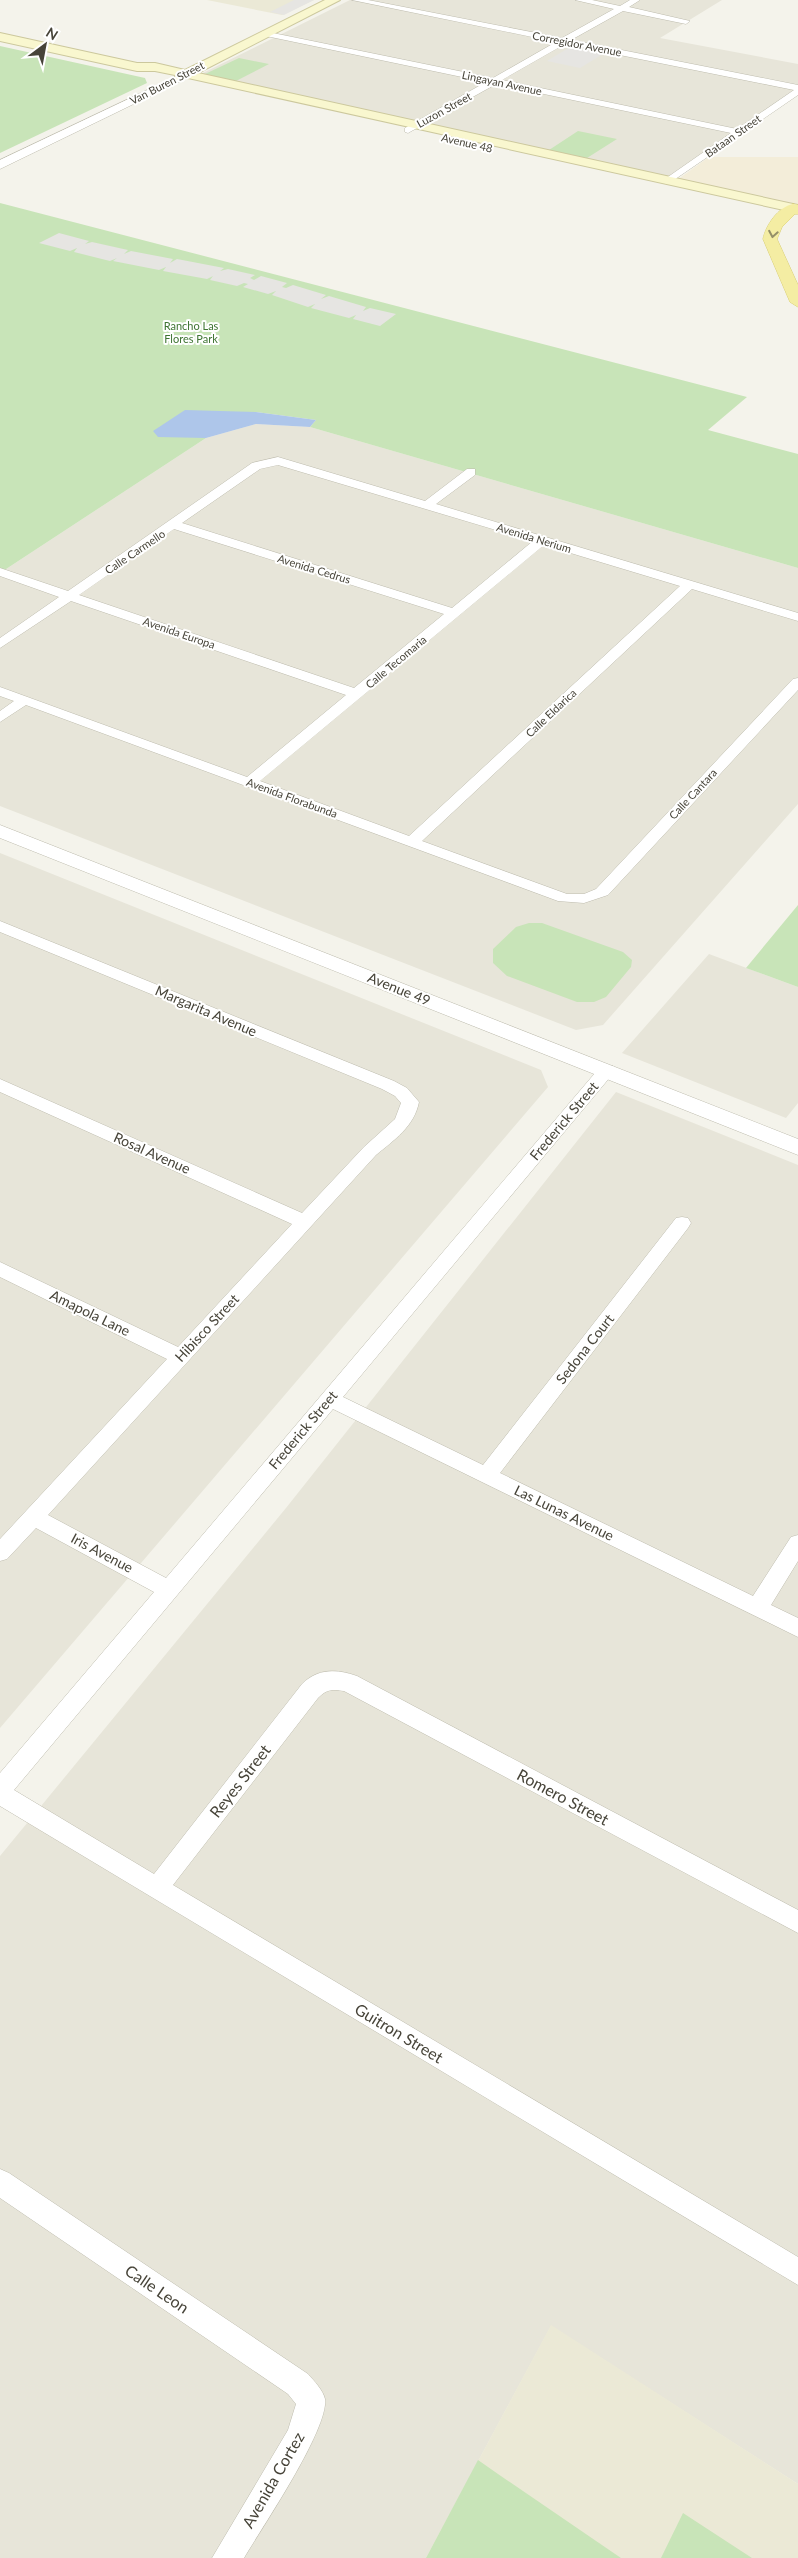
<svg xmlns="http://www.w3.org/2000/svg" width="798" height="2558" viewBox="0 0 798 2558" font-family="Lato,sans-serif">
	<rect width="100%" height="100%" fill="#f4f3eb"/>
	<!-- residential -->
	<path fill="#e7e5d9" d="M 350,0 L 722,0 L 660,38 L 798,64 L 798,93 L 672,179 L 199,75 Z
		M 256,424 L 310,427 L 798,568 L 798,804 L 603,1025 L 576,1030 L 0,806 L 0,573 L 206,438 Z
		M 0,853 L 541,1070 L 548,1087 L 0,1728 Z
		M 709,954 L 798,987 L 798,1103 L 786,1118 L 622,1053 Z
		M 616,1092 L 798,1165 L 798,2484 L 551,2326 L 426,2558 L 0,2558 L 0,1856 L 286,1508 Z"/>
	<!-- commercial -->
	<path fill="#f3edd9" d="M 709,157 L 798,157 L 798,206 L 677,180 Z"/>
	<!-- education -->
	<path fill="#ebe9d6" d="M 207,0 L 314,0 L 282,15 Z
		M 551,2325 L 798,2484 L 798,2558 L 426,2558 Z"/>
	<!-- green -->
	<path fill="#c8e4b8" d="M 0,46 L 145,78 L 147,83 L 0,153 Z
		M 239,58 L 269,64 L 236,81 L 205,74 Z
		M 578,131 L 617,139 L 587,158 L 549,150 Z
		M 0,203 L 747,397 L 708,430 L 798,454 L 798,568 L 310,427 L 316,420 L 256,412 L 224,412 L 204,437 L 206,438 L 0,573 Z
		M 798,905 L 798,987 L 746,968 Z
		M 529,923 L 542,923 L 623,952 L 632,960 L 631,967 L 606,997 L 594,1002 L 577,1002 L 507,976 L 493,963 L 493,949 L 516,927 Z
		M 478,2460 L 498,2474 L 621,2558 L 426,2558 Z
		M 683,2513 L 752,2558 L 661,2558 Z"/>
	<!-- parking -->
	<path fill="#e6e5e2" d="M 294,0 L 314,0 L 284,15 L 270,12 Z
		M 570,47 L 603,54 L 580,68 L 547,61 Z
		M 59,233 L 89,241 L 85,244 L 92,242 L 128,250 L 124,254 L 131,251 L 173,259 L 170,263 L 177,259 L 224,268 L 220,271 L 228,269 L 255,275 L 250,278 L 254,280 L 261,276 L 287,283 L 282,287 L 286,288 L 293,285 L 326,295 L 321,299 L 329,296 L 366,307 L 363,311 L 370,308 L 396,314 L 380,326 L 353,319 L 356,315 L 349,318 L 311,308 L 315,304 L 308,307 L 272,295 L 276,291 L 268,294 L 243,287 L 248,284 L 244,283 L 237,286 L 210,280 L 213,276 L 207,279 L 163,271 L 166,267 L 159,270 L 113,261 L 117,258 L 110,261 L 74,252 L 77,248 L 70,251 L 39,243 Z"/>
	<!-- water -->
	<path fill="#aec6ea" d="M 185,410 L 256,412 L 316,420 L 310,427 L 256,424 L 206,438 L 158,437 L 153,431 Z"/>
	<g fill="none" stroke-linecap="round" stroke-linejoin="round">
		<!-- minor casing -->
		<g stroke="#bebcae" stroke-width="1">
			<path id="minor" d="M 352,0 L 368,0 L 562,38 L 614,9 L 575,0 L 592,0 L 620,6 L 630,0 L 640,0 L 629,7 L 690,21 L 686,24 L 623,11 L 571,40 L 798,85 L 798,95 L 668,184 L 665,183 L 665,179 L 731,133 L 496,84 L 408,133 L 405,132 L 405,128 L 486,82 L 266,36 L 262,33 L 263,31 L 493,78 L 556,42 ZM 565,44 L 794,90 L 737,129 L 502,80 Z
				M 278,457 L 425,501 L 467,469 L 475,469 L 475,475 L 436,504 L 798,613 L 798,621 L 692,589 L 422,841 L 567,894 L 584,894 L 596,889 L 793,679 L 798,678 L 798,690 L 608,895 L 584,903 L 558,901 L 26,705 L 0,722 L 0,711 L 14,701 L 0,696 L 0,687 L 247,777 L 346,695 L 71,601 L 0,648 L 0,638 L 59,597 L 0,576 L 0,568 L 68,591 L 252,463 ZM 278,465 L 533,541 L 452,608 L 182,523 L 260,469 ZM 174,529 L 444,614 L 354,688 L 79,595 ZM 544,545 L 680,586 L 409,836 L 260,781 Z
				M 0,921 L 394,1081 L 407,1088 L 419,1102 C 414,1127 394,1140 376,1155 L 48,1515 L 166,1578 L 601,1066 L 613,1066 L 616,1070 L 343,1397 L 483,1465 L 676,1218 L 682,1217 L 688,1218 L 691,1223 L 688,1228 L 500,1473 L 753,1596 L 791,1537 L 798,1535 L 798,1561 L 771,1605 L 798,1618 L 798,1637 L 333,1409 L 14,1790 L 154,1874 L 302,1684 C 318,1668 337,1669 357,1676 L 798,1910 L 798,1933 L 344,1691 C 332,1689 327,1689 318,1698 L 173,1885 L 798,2257 L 798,2285 L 0,1806 L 0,1773 L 154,1592 L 36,1528 L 7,1559 L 0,1561 L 0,1539 L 167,1359 L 0,1277 L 0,1262 L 178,1347 L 292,1224 L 0,1092 L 0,1079 L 302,1213 L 364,1147 L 395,1119 L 401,1103 L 395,1096 L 382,1089 L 0,932 Z
				M 0,2169 L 9,2173 L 308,2374 C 314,2381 323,2390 325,2399 C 329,2429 261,2529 244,2558 L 212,2558 L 288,2430 L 296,2404 L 288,2394 L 0,2198 Z"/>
		</g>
		<!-- tertiary casing -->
		<g stroke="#bebcae" stroke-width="1">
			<path id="tertiary" d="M 177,76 L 183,79 L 181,81 L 0,169 L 0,160 Z
				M 0,825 L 798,1139 L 798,1155 L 0,838 Z"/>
		</g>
		<!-- secondary casing -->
		<g stroke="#ccc89d" stroke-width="2">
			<path id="secondary" d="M 325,0 L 340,0 L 198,73 L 793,204 L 798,205 L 798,211 L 793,212 L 188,78 L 176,80 L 175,75 L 155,71 L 137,71 L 0,41 L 0,33 L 137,63 L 155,63 L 185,70 Z"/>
		</g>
		<!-- primary casing -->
		<g stroke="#d8ce74" stroke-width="1">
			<path id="primary" d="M 793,204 L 798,205 L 798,214 L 795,214 L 782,227 L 777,239 L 798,285 L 798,307 L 790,302 L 763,239 C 766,225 778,207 793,204 Z"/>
		</g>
		<!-- minor -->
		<use href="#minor" fill="#fff" fill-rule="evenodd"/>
		<!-- tertiary -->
		<use href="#tertiary" fill="#fff" fill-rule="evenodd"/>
		<!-- secondary -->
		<use href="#secondary" fill="#f9f7cf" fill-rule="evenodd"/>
		<!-- primary -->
		<use href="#primary" fill="#f4eda3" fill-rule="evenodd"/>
	</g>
	<!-- one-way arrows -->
	<defs><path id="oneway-chevron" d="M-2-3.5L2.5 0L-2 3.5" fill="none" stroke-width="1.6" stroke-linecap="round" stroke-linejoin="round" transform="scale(1.25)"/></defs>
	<use stroke="#959069" href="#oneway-chevron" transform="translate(773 234) rotate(100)"/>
	<g text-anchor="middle" stroke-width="4" stroke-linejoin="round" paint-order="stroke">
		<!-- far-street labels -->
		<g font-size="11" fill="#474439" stroke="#fff">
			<text transform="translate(577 44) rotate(11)" y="4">Corregidor Avenue</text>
			<text transform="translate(167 83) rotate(-27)" y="4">Van Buren Street</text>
			<text transform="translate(502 83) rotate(12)" y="4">Lingayan Avenue</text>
			<text transform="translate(444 110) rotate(-29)" y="4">Luzon Street</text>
			<text transform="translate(733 136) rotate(-35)" y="4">Bataan Street</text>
			<text transform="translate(467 143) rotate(13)" y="4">Avenue 48</text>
			<text transform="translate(534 538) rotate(17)" y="4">Avenida Nerium</text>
			<text transform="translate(135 552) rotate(-34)" y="4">Calle Carmello</text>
			<text transform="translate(314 569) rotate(17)" y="4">Avenida Cedrus</text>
			<text transform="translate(179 633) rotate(19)" y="4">Avenida Europa</text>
			<text transform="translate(396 662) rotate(-40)" y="4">Calle Tecomaria</text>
			<text transform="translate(551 713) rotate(-43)" y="4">Calle Eldarica</text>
			<text transform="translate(693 794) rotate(-47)" y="4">Calle Cantara</text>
			<text transform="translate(292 798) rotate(20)" y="4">Avenida Florabunda</text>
		</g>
		<!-- far-park labels -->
		<g font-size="11" fill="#3e7432" stroke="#fff">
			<text x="191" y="330">Rancho Las<tspan x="191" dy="13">Flores Park</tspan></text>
		</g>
		<!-- street labels -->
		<g font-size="14" fill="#474439" stroke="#fff">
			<text transform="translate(399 989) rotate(22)" y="5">Avenue 49</text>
			<text transform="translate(206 1011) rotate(23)" y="5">Margarita Avenue</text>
			<text transform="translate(564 1121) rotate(-50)" y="5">Frederick Street</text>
			<text transform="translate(152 1153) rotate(24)" y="5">Rosal Avenue</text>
			<text transform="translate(90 1313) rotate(26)" y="5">Amapola Lane</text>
			<text transform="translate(207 1328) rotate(-47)" y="5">Hibisco Street</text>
			<text transform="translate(585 1349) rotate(-52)" y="5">Sedona Court</text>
			<text transform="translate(303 1430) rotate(-50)" y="5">Frederick Street</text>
			<text transform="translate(564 1513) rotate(26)" y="5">Las Lunas Avenue</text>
			<text transform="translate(102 1553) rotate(28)" y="5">Iris Avenue</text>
		</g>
		<!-- near-street labels -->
		<g font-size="16" fill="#474439" stroke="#fff">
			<text transform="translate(240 1781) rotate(-52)" y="6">Reyes Street</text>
			<text transform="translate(563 1797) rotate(28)" y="6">Romero Street</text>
			<text transform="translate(399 2033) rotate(31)" y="6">Guitron Street</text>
			<text transform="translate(157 2289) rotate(34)" y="6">Calle Leon</text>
			<text transform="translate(273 2480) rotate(-60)" y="6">Avenida Cortez</text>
		</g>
	</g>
	<!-- north arrow -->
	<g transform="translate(45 45) rotate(32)" stroke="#ffffff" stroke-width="4" paint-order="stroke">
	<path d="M0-4L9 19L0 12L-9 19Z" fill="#474439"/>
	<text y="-8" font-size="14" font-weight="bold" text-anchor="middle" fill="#474439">N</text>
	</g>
</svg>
